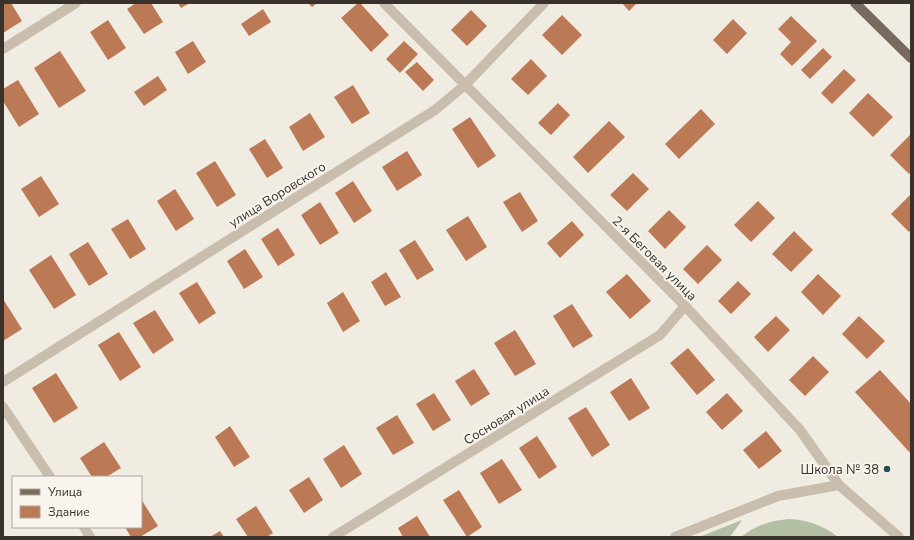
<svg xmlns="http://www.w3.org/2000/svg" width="914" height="540" viewBox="0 0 914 540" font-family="'Nunito Sans',sans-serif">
	<rect width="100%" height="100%" fill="#f1ece1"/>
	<!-- green -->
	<path fill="#b3bfa2" d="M 788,519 C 809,520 822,525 838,537 L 741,537 C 756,525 770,521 788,519 Z
		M 742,520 L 730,537 L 699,537 Z"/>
	<!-- building -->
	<path fill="#bb7956" d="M 3,3 L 11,3 L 22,21 L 3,33 Z
		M 136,3 L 151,3 L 163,22 L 144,34 L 127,9 Z
		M 178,3 L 190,3 L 181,8 Z
		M 308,3 L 317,3 L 312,7 Z
		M 358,3 L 360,3 L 389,35 L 371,52 L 341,18 Z
		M 622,3 L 637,3 L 629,11 Z
		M 263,9 L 271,22 L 249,36 L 241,24 Z
		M 471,10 L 487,26 L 467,46 L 451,30 Z
		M 562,15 L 582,35 L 562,55 L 542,35 Z
		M 791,16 L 817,41 L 792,66 L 780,54 L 791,42 L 778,29 Z
		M 733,19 L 747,33 L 727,54 L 713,40 Z
		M 108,20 L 126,48 L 108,60 L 90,32 Z
		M 193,41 L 206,62 L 188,74 L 175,52 Z
		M 404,41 L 418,54 L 400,73 L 386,59 Z
		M 823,48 L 832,57 L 810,79 L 801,70 Z
		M 60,51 L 86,91 L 59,108 L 34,68 Z
		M 531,59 L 547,76 L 528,95 L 511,79 Z
		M 417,62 L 434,80 L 423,91 L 405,72 Z
		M 844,69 L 856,80 L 832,104 L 821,93 Z
		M 158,76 L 167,90 L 144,106 L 134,92 Z
		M 18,80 L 39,114 L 19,127 L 3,101 L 3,89 Z
		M 353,85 L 370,113 L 352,124 L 334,97 Z
		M 868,93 L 893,117 L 873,137 L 849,113 Z
		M 558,103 L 570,115 L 551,135 L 538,123 Z
		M 701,109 L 715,124 L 679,159 L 665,144 Z
		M 310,113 L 325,137 L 303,151 L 289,127 Z
		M 470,117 L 496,156 L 478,168 L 452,129 Z
		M 609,121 L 625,137 L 588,173 L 573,157 Z
		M 910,135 L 911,136 L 911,172 L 909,174 L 890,155 Z
		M 265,139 L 283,168 L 267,178 L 249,149 Z
		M 407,151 L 422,175 L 397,191 L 382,167 Z
		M 215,161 L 236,195 L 217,207 L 196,173 Z
		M 633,173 L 649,189 L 627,211 L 610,195 Z
		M 41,176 L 59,204 L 39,217 L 21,189 Z
		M 353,181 L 372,211 L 354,223 L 335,193 Z
		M 175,189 L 194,219 L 176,231 L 157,201 Z
		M 520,192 L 538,221 L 522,232 L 503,202 Z
		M 911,194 L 911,230 L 909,232 L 891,214 Z
		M 758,201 L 775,218 L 751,242 L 734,225 Z
		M 320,202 L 339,233 L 320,245 L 301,215 Z
		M 669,210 L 686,227 L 665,249 L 648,231 Z
		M 468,216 L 487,247 L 466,261 L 446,230 Z
		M 128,219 L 146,249 L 130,259 L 111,229 Z
		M 572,221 L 584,235 L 560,258 L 547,243 Z
		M 278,228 L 295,255 L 278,266 L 261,239 Z
		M 794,231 L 813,250 L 791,272 L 772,254 Z
		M 415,240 L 434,270 L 417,280 L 399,250 Z
		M 88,242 L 108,274 L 89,286 L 69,254 Z
		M 707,245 L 722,260 L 698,284 L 683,269 Z
		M 245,249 L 263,277 L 244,289 L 227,261 Z
		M 51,255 L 76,295 L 54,309 L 29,270 Z
		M 386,272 L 401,297 L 385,306 L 371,282 Z
		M 627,274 L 651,301 L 630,319 L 606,292 Z
		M 818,274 L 841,296 L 823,315 L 801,292 Z
		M 738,281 L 751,294 L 731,314 L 718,301 Z
		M 197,282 L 216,313 L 199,324 L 179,293 Z
		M 343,292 L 360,321 L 343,332 L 327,303 Z
		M 3,299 L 22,329 L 3,341 Z
		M 572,304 L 593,336 L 573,348 L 553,316 Z
		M 155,310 L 174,340 L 153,354 L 133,323 Z
		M 776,316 L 790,330 L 768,352 L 754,337 Z
		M 859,316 L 885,341 L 867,359 L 842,334 Z
		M 515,330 L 536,364 L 515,376 L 494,343 Z
		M 119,332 L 141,367 L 120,381 L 98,345 Z
		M 688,348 L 715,380 L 697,395 L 670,363 Z
		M 813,356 L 829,372 L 805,396 L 789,380 Z
		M 474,369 L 490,394 L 471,406 L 455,381 Z
		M 880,370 L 911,404 L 911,454 L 855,392 Z
		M 56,373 L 78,408 L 54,423 L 32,388 Z
		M 631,378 L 650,408 L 629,421 L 610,392 Z
		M 434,393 L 451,420 L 433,431 L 416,404 Z
		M 727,393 L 743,411 L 722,430 L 706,412 Z
		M 586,407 L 610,445 L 592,457 L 568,418 Z
		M 397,415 L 414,443 L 393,455 L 376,428 Z
		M 230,426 L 250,457 L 234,467 L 215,437 Z
		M 766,431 L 782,451 L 759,469 L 743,450 Z
		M 537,436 L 557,467 L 539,479 L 519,448 Z
		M 104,442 L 121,468 L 106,477 L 92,477 L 80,458 Z
		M 344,445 L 362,474 L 341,488 L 323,459 Z
		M 502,459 L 522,490 L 499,504 L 480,473 Z
		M 309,477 L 323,500 L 304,513 L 289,490 Z
		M 459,490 L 482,527 L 467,537 L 443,500 Z
		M 141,499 L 158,526 L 140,537 L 131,537 L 125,527 L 141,527 Z
		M 256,506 L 273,533 L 267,537 L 248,537 L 236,519 Z
		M 417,516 L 430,537 L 403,537 L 398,528 Z
		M 220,531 L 224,537 L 210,537 Z"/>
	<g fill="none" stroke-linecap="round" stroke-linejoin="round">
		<!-- minor -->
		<path stroke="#c9bdae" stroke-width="10" d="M 384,3 L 685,306 L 800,430 L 839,485 L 899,537
			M 3,49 L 76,3
			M 3,382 L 435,110 L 465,85 L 544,3
			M 3,407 L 50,477
			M 84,527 L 90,537
			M 333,537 L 660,335 L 685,306
			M 675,537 L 778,496 L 839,485"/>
		<!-- major -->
		<path stroke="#786a5e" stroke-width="10" d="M 855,3 L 911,58"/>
	</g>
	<!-- markers -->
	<circle fill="#254e56" stroke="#f9f5ee" stroke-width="1.5" cx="887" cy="469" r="4"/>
	<g text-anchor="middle" stroke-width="3.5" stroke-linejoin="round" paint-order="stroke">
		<!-- street labels -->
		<g font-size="13" fill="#38312c" stroke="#f9f5ee">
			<text transform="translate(277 194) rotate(-32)" y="5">улица Воровского</text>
			<text transform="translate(655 258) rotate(45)" y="5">2-я Беговая улица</text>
			<text transform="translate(506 415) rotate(-32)" y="5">Сосновая улица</text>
		</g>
		<!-- poi labels -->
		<g font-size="13" fill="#38312c" stroke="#f9f5ee" text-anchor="end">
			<text x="879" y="474">Школа № 38</text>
		</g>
	</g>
	<!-- border -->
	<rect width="914" height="540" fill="none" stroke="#38312c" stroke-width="8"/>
	<!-- legend -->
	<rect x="12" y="476" width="130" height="52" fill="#f9f5ee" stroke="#aca7a0"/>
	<rect x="20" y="489" width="20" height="6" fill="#786a5e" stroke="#aca7a0"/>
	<text x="48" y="496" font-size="12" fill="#38312c">Улица</text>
	<rect x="20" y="506" width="20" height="12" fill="#bb7956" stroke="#aca7a0"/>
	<text x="48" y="516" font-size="12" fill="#38312c">Здание</text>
</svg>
